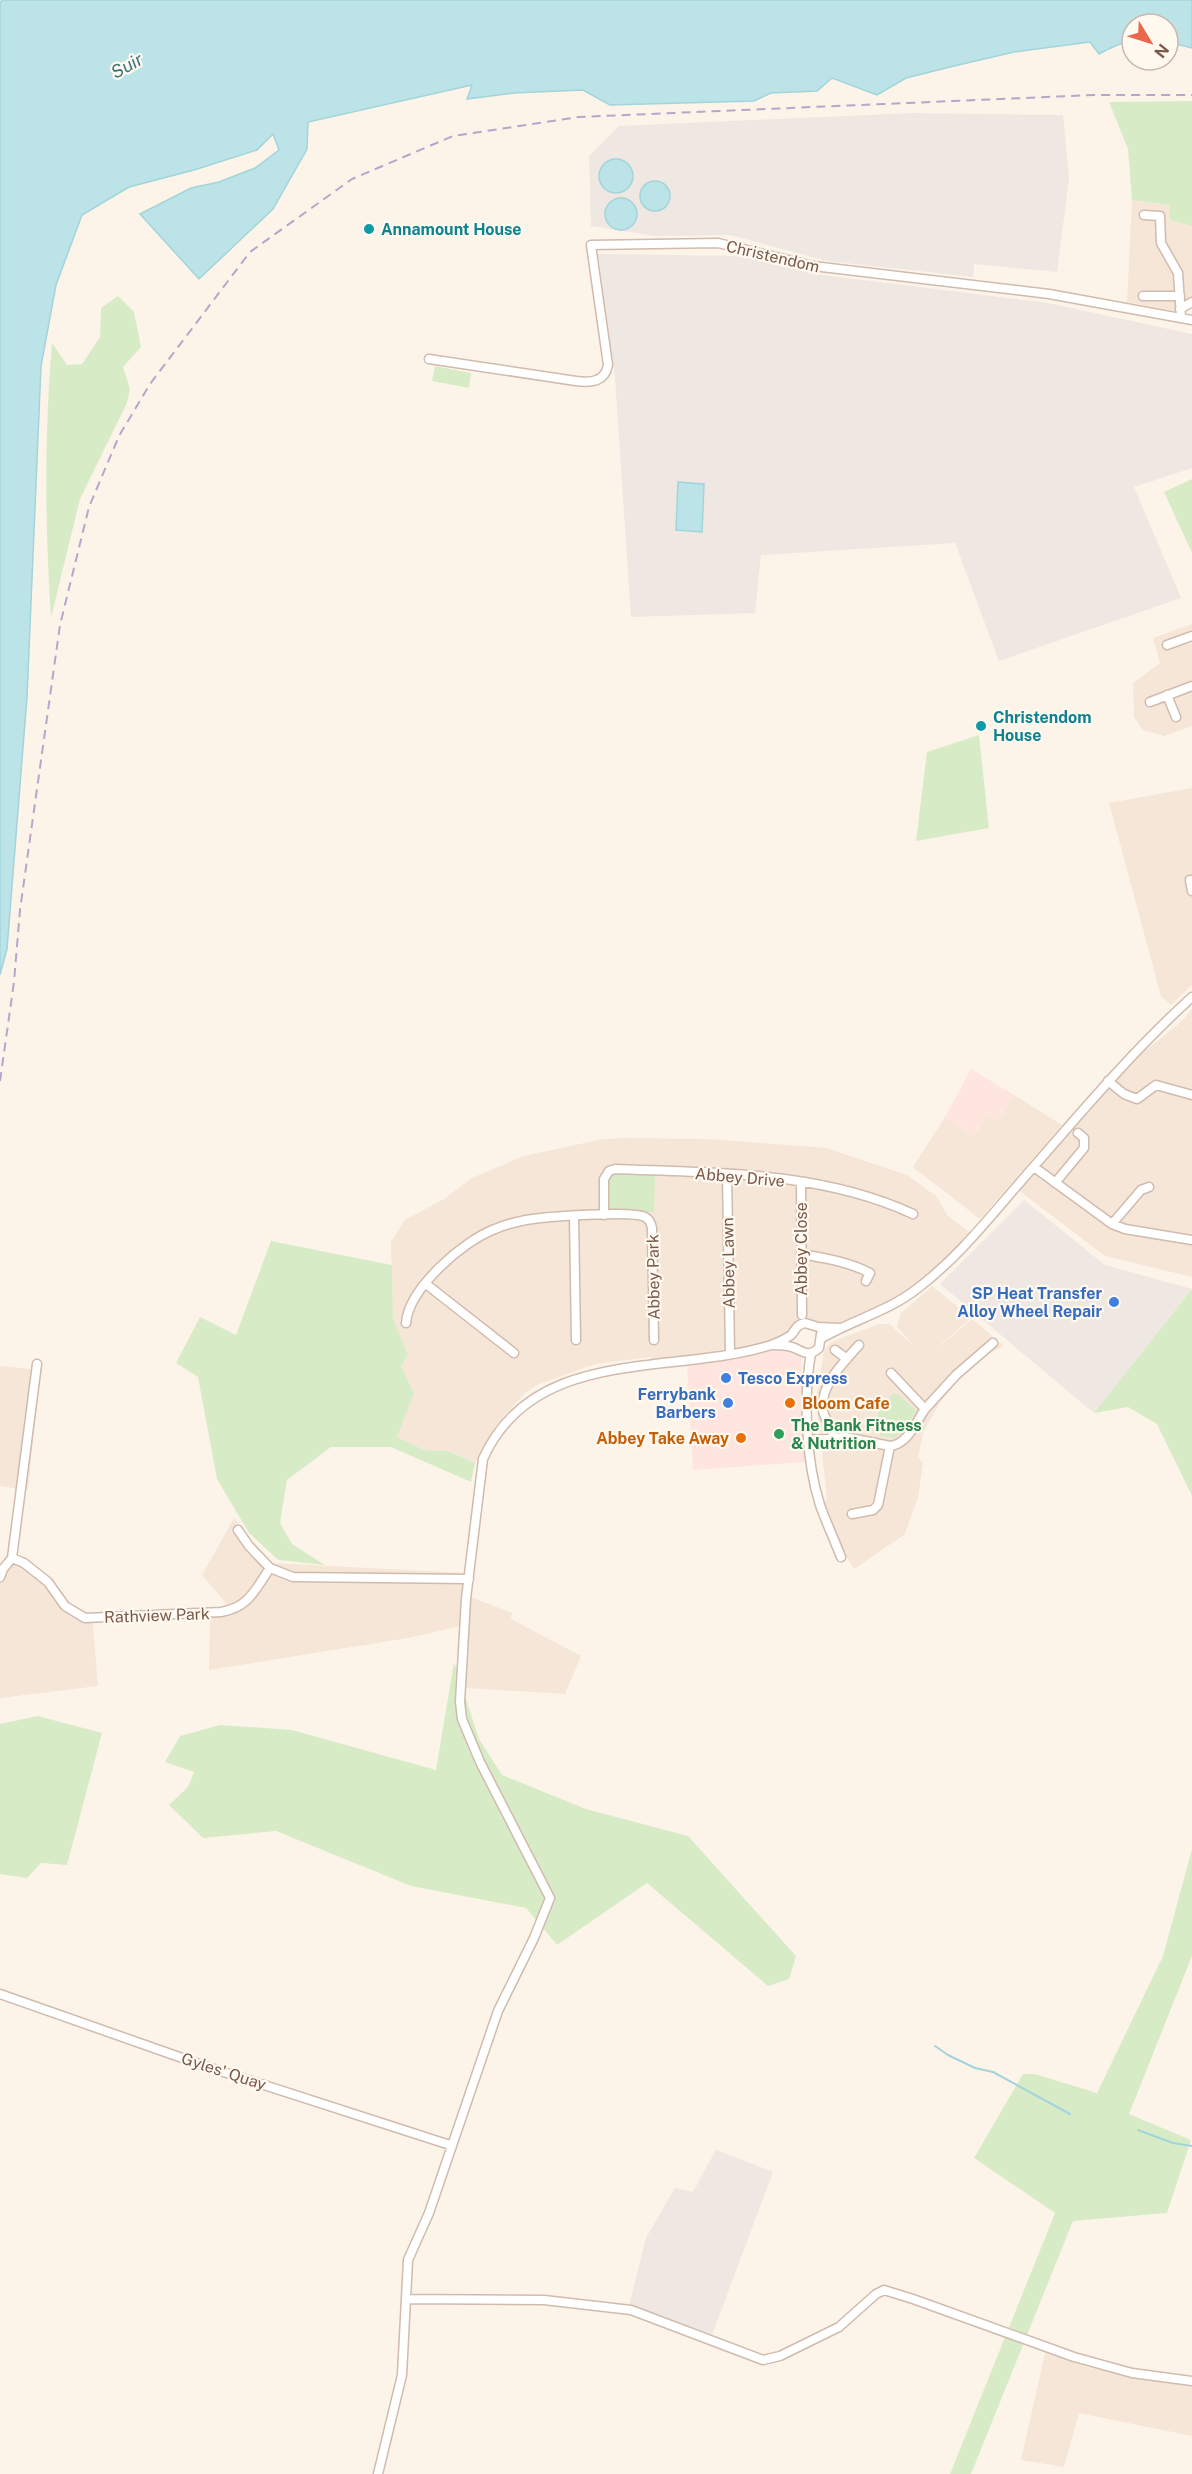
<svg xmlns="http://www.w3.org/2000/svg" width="1192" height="2474" viewBox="0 0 1192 2474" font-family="'Public Sans',sans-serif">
	<rect width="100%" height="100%" fill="#fdf4e9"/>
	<!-- residential -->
	<path fill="#f5e6d7" d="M 1132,200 L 1169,205 L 1171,220 L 1192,226 L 1192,300 L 1175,311 L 1127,302 Z
		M 1192,624 L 1192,726 L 1164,736 L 1143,730 L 1134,717 L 1133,683 L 1160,663 L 1153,638 Z
		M 1192,788 L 1192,985 L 1171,1005 L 1161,996 L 1109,803 Z
		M 1192,1009 L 1192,1277 L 1105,1256 L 1017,1189 L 1077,1121 L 1141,1054 L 1181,1022 Z
		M 1014,1095 L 1062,1125 L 980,1219 L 913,1167 L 945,1117 L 974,1137 L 988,1115 L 999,1121 Z
		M 627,1138 L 708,1139 L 826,1148 L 907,1175 L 936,1196 L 947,1215 L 972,1234 L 939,1268 L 914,1287 L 883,1307 L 855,1319 L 830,1324 L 803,1320 L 776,1338 L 748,1345 L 653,1362 L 651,1357 L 595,1364 L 537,1385 L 524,1394 L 497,1424 L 475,1463 L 448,1451 L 424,1450 L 396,1437 L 414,1393 L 401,1366 L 408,1355 L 393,1318 L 391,1242 L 405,1220 L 444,1199 L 472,1178 L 524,1156 L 603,1139 Z
		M 932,1286 L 971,1318 L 924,1359 L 972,1319 L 1004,1346 L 986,1355 L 961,1378 L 940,1402 L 923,1433 L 918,1457 L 923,1463 L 918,1497 L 905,1534 L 854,1569 L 842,1549 L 824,1503 L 827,1499 L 816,1398 L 824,1351 L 831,1342 L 879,1324 L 889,1324 L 914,1346 L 897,1327 L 901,1313 Z
		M 0,1366 L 40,1370 L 28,1490 L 0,1486 Z
		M 234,1518 L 252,1542 L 273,1563 L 465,1573 L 461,1626 L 408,1638 L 209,1670 L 210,1618 L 225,1608 L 225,1602 L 202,1575 Z
		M 8,1555 L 24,1559 L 68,1603 L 79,1611 L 92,1614 L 98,1686 L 0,1698 L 0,1569 Z
		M 471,1597 L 512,1613 L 511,1619 L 581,1656 L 565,1694 L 466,1688 L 465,1661 Z
		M 1045,2353 L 1090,2368 L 1192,2385 L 1192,2436 L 1079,2413 L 1064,2467 L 1021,2460 Z"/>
	<!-- commercial -->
	<path fill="#fee5dd" d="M 971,1069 L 1014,1095 L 999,1121 L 988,1115 L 974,1137 L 945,1117 Z
		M 784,1349 L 795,1352 L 801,1358 L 806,1462 L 693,1470 L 687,1365 Z"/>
	<!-- industrial -->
	<path fill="#eee7e2" d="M 912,113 L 1063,115 L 1069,178 L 1057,272 L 974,264 L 973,277 L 827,261 L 730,235 L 654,236 L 591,226 L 589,156 L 619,126 Z
		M 598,254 L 740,256 L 814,274 L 1048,303 L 1192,334 L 1192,468 L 1134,487 L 1181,598 L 999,661 L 955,543 L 761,555 L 755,613 L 631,617 L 615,378 Z
		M 1024,1200 L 1105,1265 L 1192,1289 L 1094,1413 L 940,1284 Z
		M 716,2150 L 773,2172 L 712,2335 L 629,2306 L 646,2238 L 675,2188 L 693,2192 Z"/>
	<!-- green -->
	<path fill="#d7ecc6" d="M 1192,101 L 1192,226 L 1170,220 L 1169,205 L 1132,200 L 1128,149 L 1109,102 Z
		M 118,296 L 134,312 L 141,347 L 123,367 L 130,389 L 127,403 L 80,499 L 51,618 C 45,526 44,435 52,343 L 67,365 L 82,364 L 100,337 L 101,308 Z
		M 435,366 L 471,373 L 469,388 L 432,381 Z
		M 1192,479 L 1192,553 L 1164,492 Z
		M 979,735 L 989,828 L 916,841 L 927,752 Z
		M 612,1174 L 655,1175 L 654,1212 L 615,1212 L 609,1208 L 609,1178 Z
		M 271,1241 L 392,1265 L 393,1318 L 408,1355 L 401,1366 L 414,1393 L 397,1437 L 424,1450 L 448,1451 L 475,1463 L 471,1482 L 391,1447 L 331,1447 L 287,1480 L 280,1523 L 292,1544 L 325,1565 L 278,1560 L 249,1533 L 217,1479 L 198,1377 L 176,1363 L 200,1317 L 236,1335 Z
		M 1192,1289 L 1192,1496 L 1157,1424 L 1128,1407 L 1094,1413 Z
		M 894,1393 L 899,1395 L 917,1411 L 903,1431 L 894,1438 L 880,1436 L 881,1426 L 875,1425 C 877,1411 884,1403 894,1393 Z
		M 454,1662 L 479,1739 L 502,1775 L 586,1809 L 688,1836 L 796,1956 L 789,1979 L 768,1986 L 647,1883 L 557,1945 L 526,1908 L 411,1886 L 276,1831 L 203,1838 L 169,1805 L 188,1787 L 194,1772 L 165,1762 L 180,1736 L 220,1725 L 292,1730 L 436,1770 Z
		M 38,1716 L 102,1733 L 67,1865 L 41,1863 L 27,1878 L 0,1874 L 0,1724 Z
		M 1192,1849 L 1192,1956 L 1129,2114 L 1191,2140 L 1167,2213 L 1073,2221 L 971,2474 L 950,2474 L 1055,2213 L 974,2158 L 1023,2074 L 1035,2074 L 1097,2093 L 1163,1956 Z"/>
	<!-- water -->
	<path fill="#bce4e8" stroke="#a2d4da" stroke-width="1.5" d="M 2,0 L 1192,0 L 1192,48 L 1168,42 L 1168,24 L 1132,24 L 1132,41 C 1124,41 1106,50 1099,54 L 1090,42 L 1014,52 L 954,66 L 906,78 L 877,95 L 832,78 L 817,91 L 771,93 L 754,101 L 610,105 L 583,90 L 514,93 L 467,99 L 472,85 L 308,122 L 307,149 L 273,209 L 199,279 L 140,214 L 191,188 L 219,182 L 255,168 L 279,150 L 273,134 L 257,150 L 194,170 L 129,187 L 82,215 L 56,285 L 41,366 L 27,697 L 7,949 L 0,975 L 0,3 Z
		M599 176a17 17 0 1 1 34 0a17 17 0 1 1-34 0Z
		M640 196a15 15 0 1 1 30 0a15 15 0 1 1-30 0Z
		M605 214a16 16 0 1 1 32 0a16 16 0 1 1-32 0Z
		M 678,482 L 704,484 L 702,532 L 676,530 Z"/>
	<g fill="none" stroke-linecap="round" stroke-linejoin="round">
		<!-- stream -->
		<path stroke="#a2d4da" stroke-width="2" d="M 935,2046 L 948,2055 L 975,2068 L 993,2072 L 1070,2114
			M 1138,2130 L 1173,2143 L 1192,2146"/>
		<!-- minor casing -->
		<g stroke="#d0bbad" stroke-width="11">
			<path id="minor" d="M 1144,215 L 1160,216 L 1161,243 L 1178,273 L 1181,317
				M 1143,296 L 1180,296
				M 1180,309 L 1192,302
				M 429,359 L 576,381 C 591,383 605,382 608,365 L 591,245 L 718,243 L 813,266 L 1049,294 L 1192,320
				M 1167,645 L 1192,636
				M 1167,695 L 1176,717
				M 1150,702 L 1192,686
				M 1190,880 L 1192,891
				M 1108,1081 L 1124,1094 L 1137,1099 L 1156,1085 L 1192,1095
				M 1034,1167 L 1112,1224 L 1125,1229 L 1192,1240
				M 727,1174 L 730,1353
				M 801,1182 L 802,1315
				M 1055,1183 L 1084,1148 L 1084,1138 L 1078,1133
				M 604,1215 L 604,1179 L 609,1171 L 615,1169 C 714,1173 820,1171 913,1214
				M 574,1216 L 576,1340
				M 1112,1224 L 1141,1190 L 1149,1187
				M 801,1254 C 825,1258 849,1262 870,1273 L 866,1281
				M 426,1284 L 514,1353
				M 406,1323 C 409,1288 463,1241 495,1229 C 504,1225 516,1222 526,1220 C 543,1217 633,1210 645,1217 C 649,1219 651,1223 652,1228 L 654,1340
				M 822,1338 C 853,1320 889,1311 918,1288 C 956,1259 985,1223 1016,1187 C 1073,1122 1128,1055 1192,997
				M 772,1345 C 779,1345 786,1345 792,1347 C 803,1351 808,1358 819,1348 L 821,1334
				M 835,1350 L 847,1359
				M 811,1353 C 803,1398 806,1461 820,1505 C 826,1522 834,1539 841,1557
				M 925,1409 L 956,1375 L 993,1343
				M 833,1437 C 832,1426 825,1420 823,1411 C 819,1386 844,1362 859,1345
				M 809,1440 L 845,1437 L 890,1446
				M 890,1446 C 908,1444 916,1422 925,1409 L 891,1373
				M 852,1514 L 873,1510 L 878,1505 L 890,1446
				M 238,1530 L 249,1546 L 270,1568 L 293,1577 L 469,1579
				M 12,1558 L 37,1364
				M 0,1577 L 3,1569 L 12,1558 L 24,1563 L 48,1582 L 65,1606 L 85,1618 L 221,1612 C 249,1607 255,1590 270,1568
				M 0,1994 L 205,2066 L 450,2145
				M 406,2299 L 544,2300 L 631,2310 L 763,2360 L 780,2356 L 839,2327 L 876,2294 L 884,2290 L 913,2299 L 1074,2357 L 1132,2373 L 1192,2381
				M 378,2474 L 402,2375 L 408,2260 L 429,2213 L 498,2011 L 534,1938 L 550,1898 L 480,1762 L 462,1719 L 460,1702 L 466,1599 L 483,1459 C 534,1345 672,1376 771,1345 C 777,1343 788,1338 792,1334 C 796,1329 796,1325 805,1323 L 818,1327 L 840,1328"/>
		</g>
		<!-- minor -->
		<use href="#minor" stroke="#fff" stroke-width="8"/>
		<!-- rail -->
		<path stroke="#b7a6c9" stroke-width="2" stroke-dasharray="9 6" stroke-linecap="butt" d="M 0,1081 L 14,982 L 20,910 L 60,625 L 89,507 L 119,436 L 150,384 L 250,252 L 352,179 L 453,136 L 579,117 L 1094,95 L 1192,95"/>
	</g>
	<!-- markers -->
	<g fill="#0f9aa8" stroke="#fff9f0" stroke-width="2">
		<circle cx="369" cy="229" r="6"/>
		<circle cx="981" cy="726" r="6"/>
	</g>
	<g fill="#3f7fe0" stroke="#fff9f0" stroke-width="2">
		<circle cx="1114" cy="1302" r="6"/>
		<circle cx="726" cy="1378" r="6"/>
		<circle cx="728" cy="1403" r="6"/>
	</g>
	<g fill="#e8710a" stroke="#fff9f0" stroke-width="2">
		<circle cx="790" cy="1403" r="6"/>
		<circle cx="741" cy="1438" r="6"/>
	</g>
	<circle fill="#2e9e5b" stroke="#fff9f0" stroke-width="2" cx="779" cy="1434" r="6"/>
	<g text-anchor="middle" stroke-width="4.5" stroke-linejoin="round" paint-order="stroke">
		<!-- culture labels -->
		<g font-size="16" font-weight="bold" fill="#0d838f" stroke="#fff9f0" text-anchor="start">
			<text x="381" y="235">Annamount House</text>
			<text x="993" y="723">Christendom<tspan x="993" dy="18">House</tspan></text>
		</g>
		<!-- street labels -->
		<g font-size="16" fill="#79594b" stroke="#fff9f0">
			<text transform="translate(773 256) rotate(13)" y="6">Christendom</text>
			<text transform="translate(740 1177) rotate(5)" y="6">Abbey Drive</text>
			<text transform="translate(801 1249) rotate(-90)" y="6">Abbey Close</text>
			<text transform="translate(728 1263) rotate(-91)" y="6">Abbey Lawn</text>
			<text transform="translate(653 1277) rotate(-91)" y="6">Abbey Park</text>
			<text transform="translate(157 1615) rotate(-2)" y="6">Rathview Park</text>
			<text transform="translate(224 2071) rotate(18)" y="6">Gyles' Quay</text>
		</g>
		<!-- shop labels -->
		<g font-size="16" font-weight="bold" fill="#366cbe" stroke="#fff9f0" text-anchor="end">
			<text x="1102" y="1299">SP Heat Transfer<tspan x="1102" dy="18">Alloy Wheel Repair</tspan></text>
			<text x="738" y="1384" text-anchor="start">Tesco Express</text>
			<text x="716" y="1400">Ferrybank<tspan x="716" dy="18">Barbers</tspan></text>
		</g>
		<!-- food labels -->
		<g font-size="16" font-weight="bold" fill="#c56008" stroke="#fff9f0" text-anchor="start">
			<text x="802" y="1409">Bloom Cafe</text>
			<text x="729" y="1444" text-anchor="end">Abbey Take Away</text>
		</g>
		<!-- leisure labels -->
		<g font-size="16" font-weight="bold" fill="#27864d" stroke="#fff9f0" text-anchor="start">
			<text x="791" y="1431">The Bank Fitness<tspan x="791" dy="18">&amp; Nutrition</tspan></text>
		</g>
		<!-- water labels -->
		<g font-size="18" font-style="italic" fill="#3d777e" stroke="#fff9f0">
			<text transform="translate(127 66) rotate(-29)" y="6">Suir</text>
		</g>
	</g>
	<!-- north arrow -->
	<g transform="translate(1150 42) rotate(128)"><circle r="28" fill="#fff9f0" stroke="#c9b9ae" stroke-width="1.5"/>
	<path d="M0-4.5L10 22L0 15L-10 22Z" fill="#ea674b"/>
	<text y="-9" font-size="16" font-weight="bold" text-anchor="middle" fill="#79594b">N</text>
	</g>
</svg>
